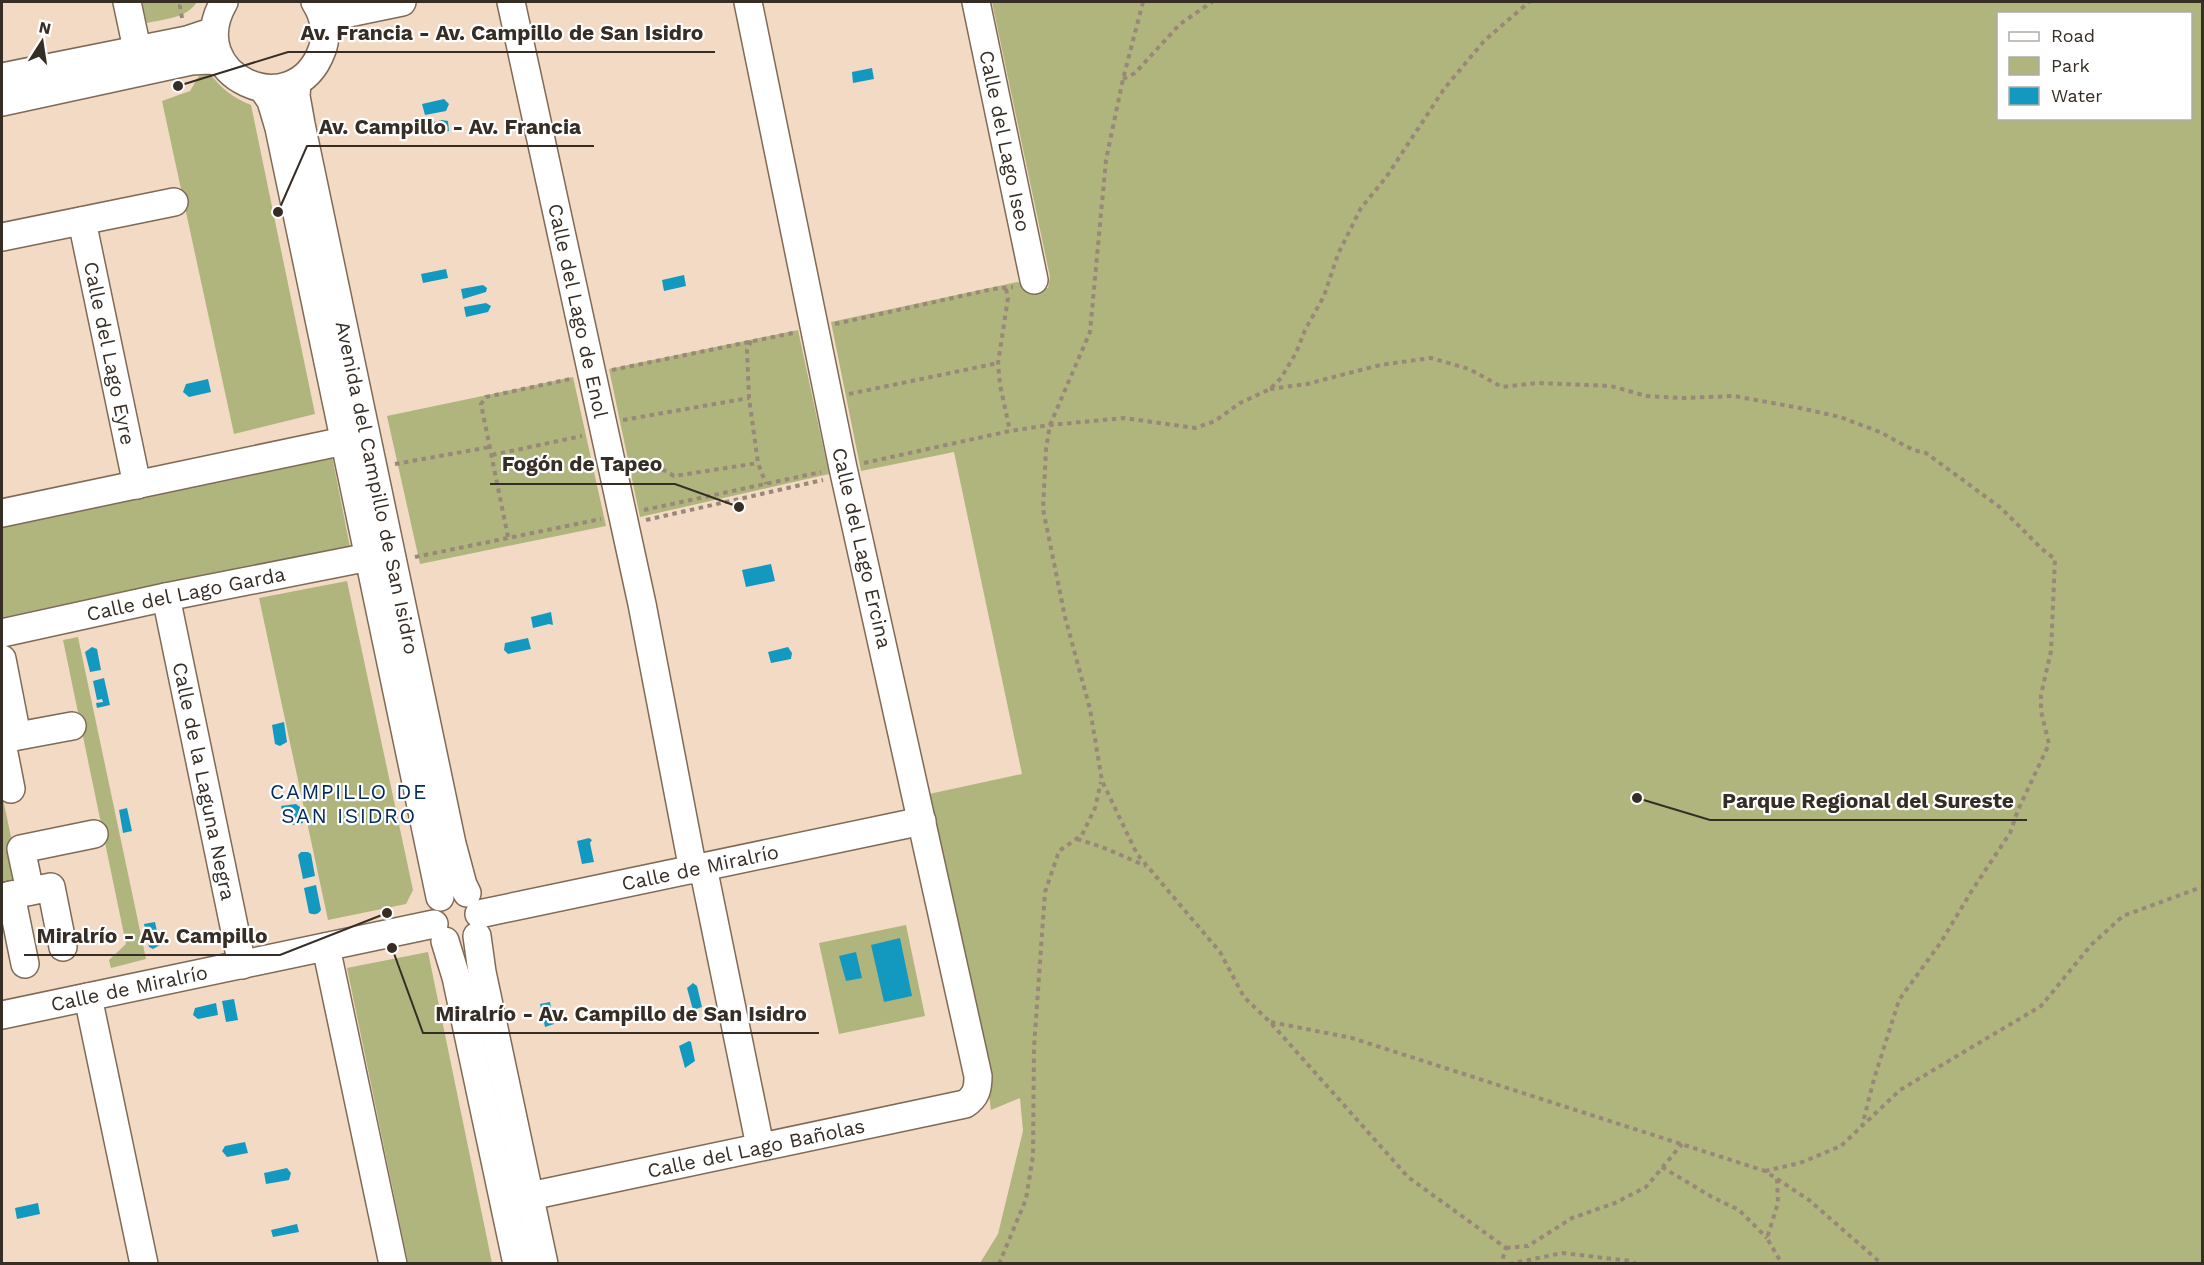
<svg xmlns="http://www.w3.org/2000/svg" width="2204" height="1265" viewBox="0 0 2204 1265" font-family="'Work Sans',sans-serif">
	<rect width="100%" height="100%" fill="#f2dac5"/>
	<!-- green -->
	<path fill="#afb57c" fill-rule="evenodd" d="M 142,2 L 197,2 C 187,18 165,19 147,23 Z
		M 992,2 L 2202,2 L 2202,1263 L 980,1263 L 998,1234 L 1023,1131 L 1020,1098 L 991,1110 L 985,1064 L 929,794 L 1022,774 L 954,452 L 861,471 L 831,322 L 1017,282 L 1048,288 L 1050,277 ZM 1998,14 L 2190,14 L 2190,118 L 1998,118 Z
		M 210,74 C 222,89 233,98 251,105 L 315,414 L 234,434 L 162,101 L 190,91 L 199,76 Z
		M 798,330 L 829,474 L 640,517 L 609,369 Z
		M 573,377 L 606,526 L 420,564 L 387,416 Z
		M 331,451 L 350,547 L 2,622 L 2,519 Z
		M 347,581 L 413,890 L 406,904 L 328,920 L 259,598 Z
		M 78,637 L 146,959 L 111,968 L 109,960 L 126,944 L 63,640 Z
		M 2,794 L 20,880 L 2,884 Z
		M 906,925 L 925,1016 L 839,1034 L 819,943 Z
		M 428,952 L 492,1263 L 408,1263 L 347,968 Z"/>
	<!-- water -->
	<path fill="#1399c0" d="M 872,68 L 874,79 L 853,83 L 852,72 Z
		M 444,99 L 449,104 L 446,111 L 425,115 L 422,104 Z
		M 442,120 L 448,121 L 449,131 L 428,135 L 426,124 Z
		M 446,269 L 448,278 L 423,283 L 421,274 Z
		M 684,275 L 686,286 L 664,291 L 662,280 Z
		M 483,285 L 487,288 L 486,292 L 463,299 L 461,289 Z
		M 486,303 L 491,306 L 488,312 L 466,317 L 464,307 Z
		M 208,379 L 211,392 L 189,397 L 183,392 L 186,384 Z
		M 771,564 L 775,581 L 746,587 L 742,570 Z
		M 551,612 L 553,625 L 549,624 L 533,628 L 531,617 Z
		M 528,638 L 531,649 L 508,654 L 504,650 L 505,643 Z
		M 92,647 L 97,649 L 101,670 L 90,672 L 85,652 Z
		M 788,647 L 792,653 L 791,659 L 771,663 L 768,652 Z
		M 104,678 L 110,705 L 97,708 L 96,703 L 103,702 L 102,699 L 97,700 L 93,681 Z
		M 284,722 L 287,742 L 280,746 L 275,744 L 272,725 Z
		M 296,804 L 300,807 L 303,823 L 293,825 L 288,812 L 286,812 L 289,815 L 288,818 L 284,817 L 281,806 Z
		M 127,808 L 132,831 L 123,833 L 119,810 Z
		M 589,838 L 592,840 L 590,843 L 594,862 L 582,864 L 577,841 Z
		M 301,852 L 308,852 L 311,854 L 315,876 L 303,879 L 298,855 Z
		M 316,885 L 321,910 C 318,915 314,915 309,913 L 304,888 Z
		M 155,922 L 160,945 L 153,949 L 149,947 L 144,924 Z
		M 900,938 L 912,996 L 884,1002 L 871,945 Z
		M 856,952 L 862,978 L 846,981 L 839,956 Z
		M 693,983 L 697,986 L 702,1007 L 693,1010 L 687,988 Z
		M 234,999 L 238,1020 L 226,1022 L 222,1001 Z
		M 550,1002 L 554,1024 L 545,1027 L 540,1004 Z
		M 216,1003 L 218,1015 L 198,1019 L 193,1015 L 195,1008 Z
		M 689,1041 L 691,1042 L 695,1061 L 685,1068 L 679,1046 Z
		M 245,1142 L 248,1153 L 227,1157 L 222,1151 L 225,1146 Z
		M 287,1168 L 291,1173 L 289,1180 L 266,1184 L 264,1173 Z
		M 38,1203 L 40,1214 L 17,1219 L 15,1208 Z
		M 297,1224 L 299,1232 L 273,1237 L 271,1230 Z"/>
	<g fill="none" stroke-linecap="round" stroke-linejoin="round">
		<!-- minor casing -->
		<g stroke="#7f6a57" stroke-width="30">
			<g id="minor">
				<path d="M 127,2 L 137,49"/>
				<path d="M 224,2 C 181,76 294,127 322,50 C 328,34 324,16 315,2"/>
				<path id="s1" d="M 511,2 L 642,604 L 693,870"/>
				<path id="s2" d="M 976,2 L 1034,280"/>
				<path d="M 322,14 L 344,14 L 402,2"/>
				<path d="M 2,77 L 187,40 L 214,31"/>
				<path id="s3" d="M 297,82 L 296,96 L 301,124 L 452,844 L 463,885 L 467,893"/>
				<path d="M 263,89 L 271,101 L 279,128 L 440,897"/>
				<path d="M 2,102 L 191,61 L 209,60 L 221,62"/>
				<path id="s4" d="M 82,221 L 137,485"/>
				<path d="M 2,237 L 174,202"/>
				<path d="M 2,513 L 344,441"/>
				<path id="s5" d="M 166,597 L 242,965"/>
				<path id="s6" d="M 2,633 L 166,597 L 369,557"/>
				<path d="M 2,659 L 17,736"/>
				<path d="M 2,739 L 72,726"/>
				<path d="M 2,743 L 11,789"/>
				<path d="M 703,867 L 760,1146"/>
				<path d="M 30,891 L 21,849 L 94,834"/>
				<path d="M 11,895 L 25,964"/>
				<path d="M 2,897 L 51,887 L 63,947"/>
				<path id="s7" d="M 479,914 L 922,821"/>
				<path d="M 477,936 L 482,972 L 544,1264"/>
				<path d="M 445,941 L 456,977 L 517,1264"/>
				<path d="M 326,947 L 393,1264"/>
				<path d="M 88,997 L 144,1264"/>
				<path id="s8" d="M 2,1015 L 434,924"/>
				<path id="s9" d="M 530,1196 L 965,1104 C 976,1097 978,1089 978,1076 L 843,468 L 748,2"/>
			</g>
		</g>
		<!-- path -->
		<path stroke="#998879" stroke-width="4" stroke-dasharray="4.5 4.5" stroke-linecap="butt" d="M 1143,2 L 1123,79 L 1106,160 L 1090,332 L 1050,425 L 1046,449 L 1043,509 L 1065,617 L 1090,709 L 1102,781 L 1137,854 L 1220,952 L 1244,997 L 1270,1022 L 1408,1177 L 1506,1248 L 1501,1264
			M 182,18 L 180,6 L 183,2
			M 1123,79 L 1135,73 L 1180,24 L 1212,2
			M 1006,289 L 1008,298 L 998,363 L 1000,385 L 1010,431
			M 835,324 L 993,289 L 1013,287
			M 751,341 L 747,350 L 749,398 L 758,463 L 766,484
			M 612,370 L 793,333
			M 1270,389 L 1307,384 L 1380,365 L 1431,358 L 1469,369 L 1502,387 L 1538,383 L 1611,386 L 1646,396 L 1684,398 L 1734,396 L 1800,408 L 1840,417 L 1880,432 L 1913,450 L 1926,453 L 2001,508 L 2042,549 L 2055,559 L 2051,651 L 2041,695 L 2041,711 L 2049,744 L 2018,810 L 2010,833 L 1971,892 L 1941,942 L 1899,1000 L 1874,1079 L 1862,1126
			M 849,394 L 998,363
			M 623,420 L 749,398
			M 492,455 L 582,436
			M 864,463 L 1010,431 L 1050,425 L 1124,418 L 1195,428 L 1215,421 L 1240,403 L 1270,389 L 1281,378 L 1296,353 L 1305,330 L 1324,296 L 1338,254 L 1361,208 L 1387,176 L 1444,89 L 1484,41 L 1529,2
			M 395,464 L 490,447
			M 636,469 L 658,467 L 674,476 L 758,463
			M 644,510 L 821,472
			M 646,520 L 823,480
			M 508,537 L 481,404 L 486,397 L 570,379
			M 415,557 L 601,519
			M 1077,839 L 1102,847 L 1146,866
			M 1271,1022 L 1352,1038 L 1765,1171 L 1809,1200 L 1882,1264
			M 1662,1167 L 1712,1197 L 1739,1210 L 1767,1238
			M 1765,1171 L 1800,1163 L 1841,1146 L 1900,1090 L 2041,1006 L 2091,945 L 2123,916 L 2202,887
			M 1777,1179 L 1778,1203 L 1767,1238 L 1782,1264
			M 1506,1248 L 1528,1246 L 1572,1218 L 1615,1203 L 1646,1187 L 1682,1144
			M 999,1264 L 1026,1199 L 1033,1156 L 1034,1047 L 1045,892 L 1059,851 L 1082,835 L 1095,808 L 1101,782
			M 1509,1264 L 1562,1253 L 1631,1261 L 1636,1264"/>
		<!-- minor -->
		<use href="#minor" stroke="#fff" stroke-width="27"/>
	</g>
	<g text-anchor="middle" stroke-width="4.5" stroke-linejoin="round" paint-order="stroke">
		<!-- street labels -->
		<g font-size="20" fill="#362d25" stroke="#fff">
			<text dy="7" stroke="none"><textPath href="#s2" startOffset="142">Calle del Lago Iseo</textPath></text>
			<text dy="7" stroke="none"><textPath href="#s1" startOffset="316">Calle del Lago de Enol</textPath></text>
			<text dy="7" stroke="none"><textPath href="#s4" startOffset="135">Calle del Lago Eyre</textPath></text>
			<text dy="7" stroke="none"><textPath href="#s3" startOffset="414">Avenida del Campillo de San Isidro</textPath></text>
			<text transform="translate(862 548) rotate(77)" y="7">Calle del Lago Ercina</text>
			<text dy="7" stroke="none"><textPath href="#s6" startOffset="188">Calle del Lago Garda</textPath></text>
			<text dy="7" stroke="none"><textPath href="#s5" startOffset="188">Calle de la Laguna Negra</textPath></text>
			<text dy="7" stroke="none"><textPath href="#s7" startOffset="226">Calle de Miralrío</textPath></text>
			<text dy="7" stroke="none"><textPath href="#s8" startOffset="130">Calle de Miralrío</textPath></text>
			<text dy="7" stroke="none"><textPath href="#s9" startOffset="231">Calle del Lago Bañolas</textPath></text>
		</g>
		<!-- neighbourhood labels -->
		<g font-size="21" letter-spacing="1.5" fill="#032a5d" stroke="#fff">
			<text x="349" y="799">CAMPILLO DE<tspan x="349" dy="24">SAN ISIDRO</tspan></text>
		</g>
	</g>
	<!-- callouts -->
	<path fill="none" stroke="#362d25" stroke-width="2" d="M178 86L288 52H715M278 212L307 146H594M739 507L675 484H490M1637 798L1710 820H2027M387 913L280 955H24M392 948L423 1033H819"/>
	<g fill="#362d25" stroke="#fff" stroke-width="2">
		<circle cx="178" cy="86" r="6"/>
		<circle cx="278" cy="212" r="6"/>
		<circle cx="739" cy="507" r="6"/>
		<circle cx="1637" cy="798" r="6"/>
		<circle cx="387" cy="913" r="6"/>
		<circle cx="392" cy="948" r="6"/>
	</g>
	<g font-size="21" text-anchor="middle" font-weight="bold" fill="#362d25" stroke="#fff" stroke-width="4.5" stroke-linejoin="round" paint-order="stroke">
		<text x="502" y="40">Av. Francia - Av. Campillo de San Isidro</text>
		<text x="450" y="134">Av. Campillo - Av. Francia</text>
		<text x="582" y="471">Fogón de Tapeo</text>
		<text x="1868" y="808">Parque Regional del Sureste</text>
		<text x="152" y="943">Miralrío - Av. Campillo</text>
		<text x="621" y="1021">Miralrío - Av. Campillo de San Isidro</text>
	</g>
	<!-- border -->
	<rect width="2204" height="1265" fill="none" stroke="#362d25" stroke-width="6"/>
	<!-- legend -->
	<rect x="1997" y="12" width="195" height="108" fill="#ffffff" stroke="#afaba8" stroke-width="1.5"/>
	<rect x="2009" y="32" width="30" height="9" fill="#ffffff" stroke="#afaba8" stroke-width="1.5"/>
	<text x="2051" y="42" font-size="18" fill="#362d25">Road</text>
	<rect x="2009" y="57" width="30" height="18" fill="#afb57c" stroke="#afaba8" stroke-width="1.5"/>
	<text x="2051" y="72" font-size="18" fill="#362d25">Park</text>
	<rect x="2009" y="87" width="30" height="18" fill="#1399c0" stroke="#afaba8" stroke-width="1.5"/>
	<text x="2051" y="102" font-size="18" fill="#362d25">Water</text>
	<!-- north arrow -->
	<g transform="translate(42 42) rotate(12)" stroke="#ffffff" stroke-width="4.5" paint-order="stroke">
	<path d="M0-4.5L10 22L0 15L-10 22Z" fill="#362d25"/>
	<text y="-9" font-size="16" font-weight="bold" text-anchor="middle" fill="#362d25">N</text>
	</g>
</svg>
